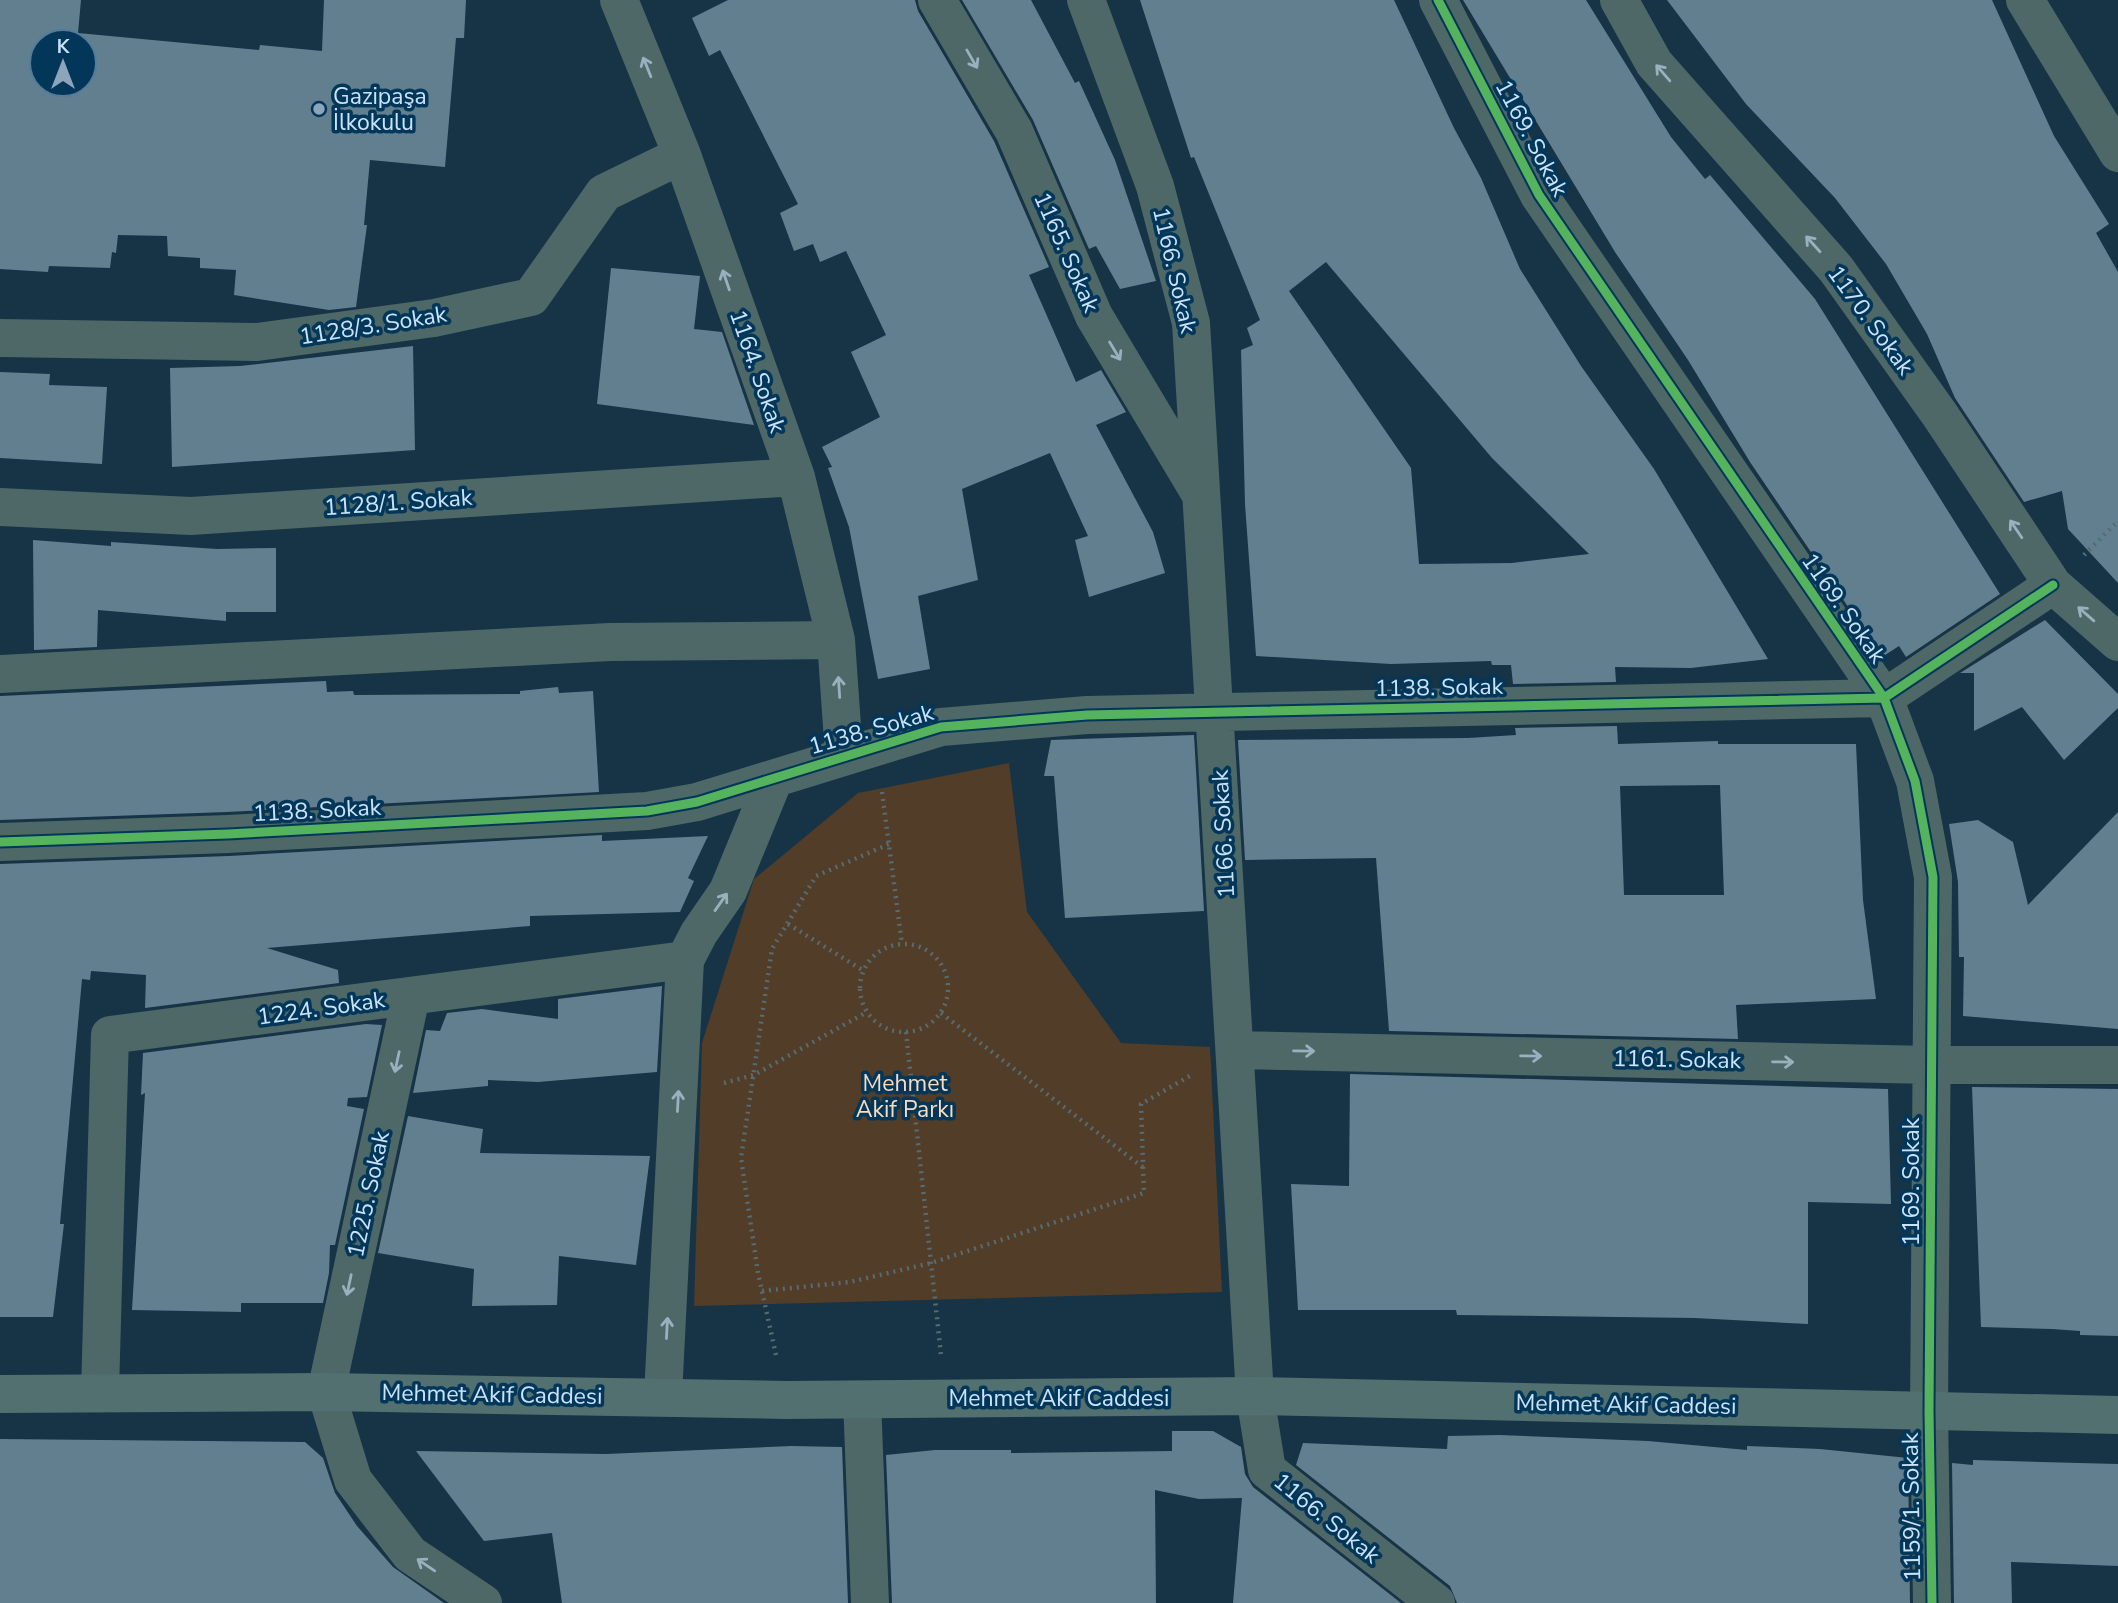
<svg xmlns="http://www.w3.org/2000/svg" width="2118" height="1603" viewBox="0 0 2118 1603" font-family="'Nunito Sans',sans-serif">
	<rect width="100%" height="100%" fill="#173346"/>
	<!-- green -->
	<path fill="#523d28" d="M 1009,763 L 1027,912 L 1121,1043 L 1210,1047 L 1222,1292 L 694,1306 L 702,1043 L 754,879 L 858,793 Z"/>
	<!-- building -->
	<path fill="#627f8f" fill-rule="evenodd" d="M 0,0 L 81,0 L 78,33 L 259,50 L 260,45 L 322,51 L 324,0 L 466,0 L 464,38 L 456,38 L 445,167 L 370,160 L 364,225 L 367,225 L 356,307 L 329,310 L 234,295 L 236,270 L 200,268 L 200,258 L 168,256 L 167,236 L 118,235 L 116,253 L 112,252 L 110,268 L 49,266 L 48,272 L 0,269 ZM 42,42 L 84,42 L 84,84 L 42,84 Z
		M 728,0 L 915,0 L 918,11 L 994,141 L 1049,267 L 1029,275 L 1076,382 L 1101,370 L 1126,412 L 1096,425 L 1153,532 L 1165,573 L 1089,597 L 1075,540 L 1088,536 L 1050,453 L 962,489 L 978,580 L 918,596 L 930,669 L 878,679 L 849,527 L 828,468 L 832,467 L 822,447 L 880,417 L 851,352 L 886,335 L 846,251 L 820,262 L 813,244 L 794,251 L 780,213 L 798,204 L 720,50 L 709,56 L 692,18 Z
		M 962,0 L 1031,0 L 1075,83 L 1079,81 L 1115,160 L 1156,281 L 1120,289 L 1096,246 L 1089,249 L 1033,120 Z
		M 1140,0 L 1394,0 L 1454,128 L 1481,178 L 1520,269 L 1581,366 L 1654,469 L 1768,659 L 1691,668 L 1615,667 L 1616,682 L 1513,684 L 1511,665 L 1492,665 L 1491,661 L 1391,664 L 1256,656 L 1245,504 L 1241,350 L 1253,345 L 1247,328 L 1260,320 L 1194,157 L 1191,158 ZM 1326,262 L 1492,458 L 1589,554 L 1512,563 L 1419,564 L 1411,468 L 1289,291 Z
		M 1463,0 L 1586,0 L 1671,137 L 1705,179 L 1710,175 L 1815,299 L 2000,594 L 1906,657 L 1899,646 L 1882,657 L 1750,462 L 1688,360 L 1615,252 Z
		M 1667,0 L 1992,0 L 2054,136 L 2109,224 L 2096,233 L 2118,272 L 2118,583 L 2068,529 L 2062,491 L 2024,502 L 1955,398 L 1927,334 L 1886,264 L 1835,198 L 1746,104 Z
		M 611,268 L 700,276 L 694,329 L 722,332 L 754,425 L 597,404 Z
		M 413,346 L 415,450 L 172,467 L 170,368 L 240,366 Z
		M 0,372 L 50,374 L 49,385 L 107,387 L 102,464 L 0,458 Z
		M 33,540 L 111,546 L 111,542 L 217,549 L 276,548 L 276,612 L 226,612 L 226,621 L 98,610 L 97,647 L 34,650 Z
		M 2045,620 L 2118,694 L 2118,708 L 2064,760 L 2022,707 L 1974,731 L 1974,673 L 1960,673 Z
		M 326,681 L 327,692 L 353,691 L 354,695 L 520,694 L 520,691 L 558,687 L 559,693 L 593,691 L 599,792 L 227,812 L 0,820 L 0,696 Z
		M 1617,726 L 1618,744 L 1718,741 L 1718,744 L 1856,744 L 1863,900 L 1876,999 L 1736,1005 L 1738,1039 L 1389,1031 L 1376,858 L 1245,860 L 1238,740 L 1468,738 L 1516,735 L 1515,728 ZM 1720,785 L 1724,895 L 1624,895 L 1620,786 Z
		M 1194,735 L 1204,911 L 1065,918 L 1054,776 L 1044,776 L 1051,740 Z
		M 2118,812 L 2118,1029 L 1963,1016 L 1964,957 L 1959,957 L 1958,882 L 1949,824 L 1978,820 L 2013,842 L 2028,905 Z
		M 602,835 L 602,841 L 708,836 L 688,878 L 694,881 L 680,912 L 530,916 L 530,926 L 267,948 L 338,970 L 339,983 L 145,1008 L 146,975 L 91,971 L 90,980 L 82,979 L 60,1224 L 64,1224 L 53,1317 L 0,1317 L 0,864 L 229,856 Z
		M 662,986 L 657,1072 L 538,1082 L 488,1080 L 488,1086 L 413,1093 L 426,1030 L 440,1031 L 447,1013 L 482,1009 L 558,1019 L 558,999 Z
		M 366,1024 L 382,1025 L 367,1097 L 348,1098 L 347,1106 L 364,1109 L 335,1245 L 330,1245 L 329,1273 L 323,1303 L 241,1303 L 241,1312 L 132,1310 L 145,1093 L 141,1095 L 143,1053 Z
		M 1350,1074 L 1888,1089 L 1891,1204 L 1808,1202 L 1808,1324 L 1695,1318 L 1457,1315 L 1456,1310 L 1298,1310 L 1291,1184 L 1349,1186 Z
		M 1972,1087 L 2118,1089 L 2118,1336 L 2080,1335 L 2080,1331 L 2052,1329 L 1981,1327 Z
		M 408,1116 L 483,1129 L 480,1153 L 650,1156 L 636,1265 L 559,1256 L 557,1305 L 472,1306 L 474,1269 L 378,1253 Z
		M 1172,1431 L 1213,1431 L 1241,1447 L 1245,1474 L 1253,1487 L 1401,1603 L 1233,1603 L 1242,1498 L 1199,1499 L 1155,1490 L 1156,1603 L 892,1603 L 886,1455 L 935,1450 L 1011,1450 L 1011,1453 L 1172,1451 Z
		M 1499,1435 L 1648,1441 L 1747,1450 L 1747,1446 L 1820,1449 L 1908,1458 L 1910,1603 L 1457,1603 L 1450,1586 L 1296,1465 L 1303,1443 L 1447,1449 L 1448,1436 Z
		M 0,1439 L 305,1442 L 323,1458 L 335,1493 L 357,1526 L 393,1567 L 444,1603 L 0,1603 Z
		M 791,1446 L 842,1447 L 848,1603 L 562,1603 L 552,1533 L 484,1541 L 416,1451 L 606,1454 Z
		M 1973,1460 L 2118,1464 L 2118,1566 L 2011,1562 L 2012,1603 L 1954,1603 L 1952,1463 L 1973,1465 Z"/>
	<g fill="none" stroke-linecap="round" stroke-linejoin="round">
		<!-- path -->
		<path stroke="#576b70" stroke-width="4.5" stroke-dasharray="2 5" stroke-linecap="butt" d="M 2084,555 L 2118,521
			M 882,792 L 902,944
			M 788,924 L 864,971
			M860 988a44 44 0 1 1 88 0a44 44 0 1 1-88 0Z
			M 941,1013 L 1145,1169
			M 906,1032 L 941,1355
			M 724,1083 L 754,1075 L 867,1012
			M 762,1291 L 850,1282 L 931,1263 L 1144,1193 L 1141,1104 L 1193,1074
			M 776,1355 L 758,1273 L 741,1158 L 772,949 L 816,876 L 889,844"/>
		<!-- street -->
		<path stroke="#4e6767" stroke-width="38" d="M 619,0 L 682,155 L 796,477 L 836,640 L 844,755
			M 937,0 L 1014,131 L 1094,316 L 1201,495
			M 1086,0 L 1155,186 L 1191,323 L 1255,1396 L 1267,1470 L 1436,1603
			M 1438,0 L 1539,195 L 1884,698 L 1915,781 L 1933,877 L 1929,1411 L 1932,1603
			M 1619,0 L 1654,63 L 1836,269 L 1940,415 L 2053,585 L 2118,642
			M 2025,0 L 2118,153
			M 0,338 L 257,342 L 434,318 L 531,297 L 604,193 L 682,155
			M 0,507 L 191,516 L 796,477
			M 0,674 L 610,642 L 836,640
			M 0,842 L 228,834 L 647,811 L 697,802 L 941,727 L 1087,715 L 1884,698 L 2053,585
			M 411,996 L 326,1392 L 353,1480 L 410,1554 L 483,1603
			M 1235,1050 L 1931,1065 L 2118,1065
			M 100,1392 L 110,1035 L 685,960
			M 663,1396 L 685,960 L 699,933 L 728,891 L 774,779
			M 862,1400 L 870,1603"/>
		<!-- secondary -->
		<path stroke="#527070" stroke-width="38" d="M 0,1394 L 326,1392 L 786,1400 L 1255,1396 L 2118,1415"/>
		<!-- cycleway casing -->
		<g stroke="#03375a" stroke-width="13">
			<path id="cycleway" d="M 1438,0 L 1539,195 L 1884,698 L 1915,781 L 1933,877 L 1929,1411 L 1932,1603
				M 0,842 L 228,834 L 647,811 L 697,802 L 941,727 L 1087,715 L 1884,698 L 2053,585"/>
		</g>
		<!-- cycleway -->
		<use href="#cycleway" stroke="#56b35d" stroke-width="9"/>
	</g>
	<!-- one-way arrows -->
	<defs><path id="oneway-shaft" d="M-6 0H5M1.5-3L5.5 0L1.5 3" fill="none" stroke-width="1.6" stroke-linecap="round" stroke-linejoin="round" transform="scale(1.75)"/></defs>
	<g stroke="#99b1bf">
		<use href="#oneway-shaft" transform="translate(972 59) rotate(60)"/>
		<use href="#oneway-shaft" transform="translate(647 67) rotate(-112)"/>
		<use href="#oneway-shaft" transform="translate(1663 73) rotate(-131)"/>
		<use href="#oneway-shaft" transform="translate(1813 244) rotate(-132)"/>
		<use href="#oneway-shaft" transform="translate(726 280) rotate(-109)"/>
		<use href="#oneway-shaft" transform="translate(1115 351) rotate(59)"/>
		<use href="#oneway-shaft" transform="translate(2016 529) rotate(-124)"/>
		<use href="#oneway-shaft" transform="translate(2086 614) rotate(-139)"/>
		<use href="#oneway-shaft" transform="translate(839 687) rotate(-94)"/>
		<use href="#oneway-shaft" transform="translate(721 902) rotate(-55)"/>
		<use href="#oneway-shaft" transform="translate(1304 1051) rotate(1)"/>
		<use href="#oneway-shaft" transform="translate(1531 1056) rotate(1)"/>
		<use href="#oneway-shaft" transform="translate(397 1062) rotate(102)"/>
		<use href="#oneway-shaft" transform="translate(1783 1062) rotate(1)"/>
		<use href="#oneway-shaft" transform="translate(678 1101) rotate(-87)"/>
		<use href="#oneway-shaft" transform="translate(349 1285) rotate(102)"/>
		<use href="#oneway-shaft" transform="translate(667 1328) rotate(-87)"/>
		<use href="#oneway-shaft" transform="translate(426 1565) rotate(-146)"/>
	</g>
	<!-- markers -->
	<circle fill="#8ca5ba" stroke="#03375a" stroke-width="2.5" cx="319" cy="109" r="7"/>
	<g text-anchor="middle" stroke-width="7" stroke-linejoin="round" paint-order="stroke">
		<!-- poi labels -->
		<g font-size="23" fill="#cbe3f9" stroke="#03375a" text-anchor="start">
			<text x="333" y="104">Gazipaşa<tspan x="333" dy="26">İlkokulu</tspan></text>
		</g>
		<!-- street labels -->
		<g font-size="23" fill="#cbe3f9" stroke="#03375a">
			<text transform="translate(1532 138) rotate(62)" y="8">1169. Sokak</text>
			<text transform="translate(1067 252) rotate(66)" y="8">1165. Sokak</text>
			<text transform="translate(1175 270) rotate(77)" y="8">1166. Sokak</text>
			<text transform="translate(1871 320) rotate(54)" y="8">1170. Sokak</text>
			<text transform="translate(373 325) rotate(-9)" y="8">1128/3. Sokak</text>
			<text transform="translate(758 371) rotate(71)" y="8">1164. Sokak</text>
			<text transform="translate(398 502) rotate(-4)" y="8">1128/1. Sokak</text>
			<text transform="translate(1844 608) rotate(55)" y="8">1169. Sokak</text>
			<text transform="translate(1439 687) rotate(-1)" y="8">1138. Sokak</text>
			<text transform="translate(871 729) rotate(-16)" y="8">1138. Sokak</text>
			<text transform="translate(317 810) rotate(-3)" y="8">1138. Sokak</text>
			<text transform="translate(1223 834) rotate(-93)" y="8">1166. Sokak</text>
			<text transform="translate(321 1008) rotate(-8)" y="8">1224. Sokak</text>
			<text transform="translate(1677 1059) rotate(1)" y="8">1161. Sokak</text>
			<text transform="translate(1911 1182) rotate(-90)" y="8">1169. Sokak</text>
			<text transform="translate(368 1194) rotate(-78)" y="8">1225. Sokak</text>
			<text transform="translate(492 1394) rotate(1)" y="8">Mehmet Akif Caddesi</text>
			<text x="1059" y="1406">Mehmet Akif Caddesi</text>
			<text transform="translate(1626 1404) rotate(1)" y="8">Mehmet Akif Caddesi</text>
			<text transform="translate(1911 1507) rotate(-91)" y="8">1159/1. Sokak</text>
			<text transform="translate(1327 1518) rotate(39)" y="8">1166. Sokak</text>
		</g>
		<!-- park labels -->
		<g font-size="23" fill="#f9dbbf" stroke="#03375a">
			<text x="905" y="1091">Mehmet<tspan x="905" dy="26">Akif Parkı</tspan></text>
		</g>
	</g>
	<!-- north arrow -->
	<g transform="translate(63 63)"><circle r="33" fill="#03375a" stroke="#537c9a" stroke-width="2"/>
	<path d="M0-5L12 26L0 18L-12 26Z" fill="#8ca5ba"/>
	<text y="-10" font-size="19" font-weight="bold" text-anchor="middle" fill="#cbe3f9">K</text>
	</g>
</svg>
